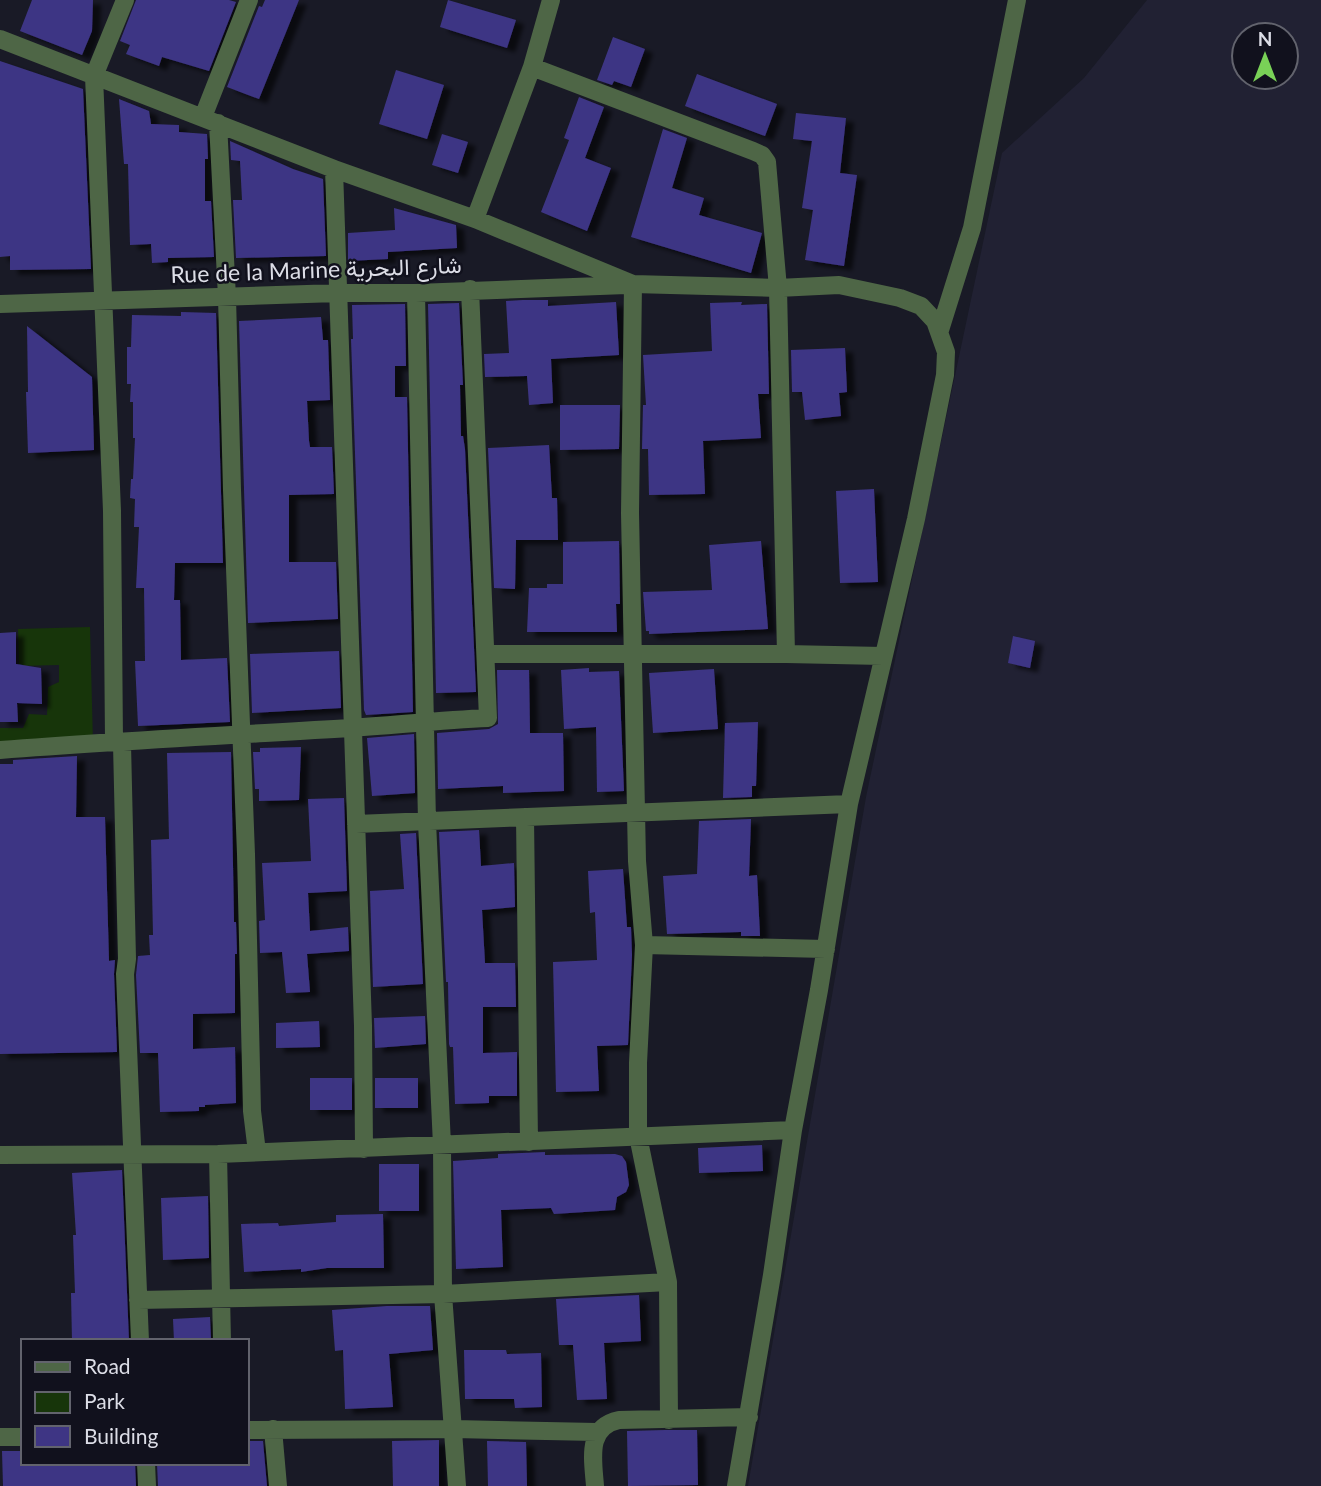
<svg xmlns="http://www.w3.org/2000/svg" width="1321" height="1486" viewBox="0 0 1321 1486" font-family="Lato,Vazirmatn,sans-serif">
	<defs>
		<filter id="shadow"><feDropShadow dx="8" dy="4.5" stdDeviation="2" flood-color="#0009"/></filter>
	</defs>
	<rect width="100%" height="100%" fill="#191a26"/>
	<!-- built -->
	<path fill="#212133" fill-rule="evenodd" d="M 1147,0 L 1321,0 L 1321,1486 L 748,1486 L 866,797 L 1002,153 L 1084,78 ZM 1244,35 L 1286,35 L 1286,77 L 1244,77 Z"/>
	<!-- green -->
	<path fill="#17350a" d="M 90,627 L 93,742 L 0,744 L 0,728 L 23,728 L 29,714 L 47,715 L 48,687 L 59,682 L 59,665 L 19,666 L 18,629 Z"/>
	<!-- building -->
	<path fill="#3e3584" filter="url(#shadow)" d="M 32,0 L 93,0 L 92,31 L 82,55 L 20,31 Z
		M 136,0 L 229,0 L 236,2 L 209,71 L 162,57 L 159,66 L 126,54 L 130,45 L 120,41 Z
		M 265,0 L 299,0 L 259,99 L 227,87 L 259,6 L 262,7 Z
		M 448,0 L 516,20 L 507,48 L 440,27 Z
		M 613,37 L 645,49 L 631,87 L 614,81 L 612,85 L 597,80 Z
		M 0,61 L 83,89 L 91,269 L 10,270 L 10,256 L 0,257 Z
		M 396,70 L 444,85 L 427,139 L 379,124 Z
		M 697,74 L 777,104 L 765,136 L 685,106 Z
		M 579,97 L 604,107 L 585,158 L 611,168 L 587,231 L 541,212 L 569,140 L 564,138 Z
		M 119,99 L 149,111 L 151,124 L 179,125 L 179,132 L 207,134 L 208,159 L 205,159 L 205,201 L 211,201 L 214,257 L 168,258 L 168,262 L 152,263 L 151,244 L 130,245 L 128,164 L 124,164 Z
		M 796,113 L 846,118 L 840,173 L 857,175 L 844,266 L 805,260 L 813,210 L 802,208 L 812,141 L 793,139 Z
		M 663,129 L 687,138 L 672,188 L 704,198 L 699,215 L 762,233 L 751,273 L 631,237 Z
		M 442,134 L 468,142 L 458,173 L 432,165 Z
		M 230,141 L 293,169 L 323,179 L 326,256 L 236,258 L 233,200 L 242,200 L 240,161 L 231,160 Z
		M 394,208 L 456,225 L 457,248 L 388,252 L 388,259 L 348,261 L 348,233 L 395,230 Z
		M 523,300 L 548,300 L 548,306 L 616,302 L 619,355 L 551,359 L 553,403 L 529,405 L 527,376 L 485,377 L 484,354 L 509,353 L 506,301 Z
		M 742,302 L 741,305 L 767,304 L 769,394 L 758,394 L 761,438 L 703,441 L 705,494 L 649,495 L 648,449 L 642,449 L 643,405 L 646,405 L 643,355 L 712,351 L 710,303 Z
		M 459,303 L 463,385 L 460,385 L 461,436 L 463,436 L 465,449 L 476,692 L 436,693 L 428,304 Z
		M 405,304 L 406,366 L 395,366 L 395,397 L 407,397 L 413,712 L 366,715 L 364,710 L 351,339 L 353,339 L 352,305 Z
		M 181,312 L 216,313 L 223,563 L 175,563 L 174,600 L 180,600 L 181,660 L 227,658 L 230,722 L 138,726 L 135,661 L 145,661 L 144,588 L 136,588 L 139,527 L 134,527 L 135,499 L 130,498 L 131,479 L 133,479 L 135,438 L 133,438 L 133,402 L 130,402 L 131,384 L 127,384 L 127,347 L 131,347 L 132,315 L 181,316 Z
		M 321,317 L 323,340 L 328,340 L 330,400 L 307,401 L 309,441 L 310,447 L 332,447 L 334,494 L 289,495 L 289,562 L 336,562 L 338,619 L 248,623 L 239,321 Z
		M 27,326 L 92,377 L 94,450 L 28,453 L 26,392 L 28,392 Z
		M 845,348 L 847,392 L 839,393 L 841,416 L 805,420 L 802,392 L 792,392 L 791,350 Z
		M 560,405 L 620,405 L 619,449 L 560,450 Z
		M 549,445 L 552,498 L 557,498 L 558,540 L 516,540 L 515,589 L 494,588 L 488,448 Z
		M 874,489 L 878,582 L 840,583 L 836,491 Z
		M 619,541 L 620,604 L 616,604 L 617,632 L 527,632 L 529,588 L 547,588 L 547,584 L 563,584 L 563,542 Z
		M 761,541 L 768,629 L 649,634 L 649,631 L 646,631 L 643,592 L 712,590 L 709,545 Z
		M 16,632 L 16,664 L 41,668 L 42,704 L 17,703 L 18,722 L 0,722 L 0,633 Z
		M 1013,636 L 1035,641 L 1030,668 L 1008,663 Z
		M 339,651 L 341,708 L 252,713 L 250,654 Z
		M 589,668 L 589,672 L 619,671 L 624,791 L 597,792 L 596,727 L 564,729 L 561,670 Z
		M 714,669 L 718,729 L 653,733 L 649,673 Z
		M 497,670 L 529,670 L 530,733 L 563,733 L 564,791 L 503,793 L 503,786 L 438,789 L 437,733 L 489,729 L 498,724 Z
		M 758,722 L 756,786 L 752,786 L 752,797 L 723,798 L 725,723 Z
		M 414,734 L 415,793 L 372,796 L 367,738 Z
		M 301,747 L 299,800 L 259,801 L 259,789 L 255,789 L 253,752 L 260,752 L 260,748 Z
		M 231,752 L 234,922 L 236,922 L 237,954 L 235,954 L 235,1013 L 193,1014 L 193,1049 L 235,1047 L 236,1103 L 205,1105 L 205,1107 L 199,1107 L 199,1111 L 160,1112 L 158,1053 L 140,1053 L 136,975 L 138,956 L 150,955 L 149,935 L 153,935 L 151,840 L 169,839 L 167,753 Z
		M 77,756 L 76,817 L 105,817 L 109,961 L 115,960 L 114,974 L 117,1052 L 0,1054 L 0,764 L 13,764 L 13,760 Z
		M 344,798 L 347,891 L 308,893 L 310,931 L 348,927 L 349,951 L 307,954 L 310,992 L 286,993 L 282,952 L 260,953 L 259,921 L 265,920 L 262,863 L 311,861 L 308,799 Z
		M 751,819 L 749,876 L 757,875 L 760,936 L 741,936 L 741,932 L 667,934 L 663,876 L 697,874 L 699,821 Z
		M 479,830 L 481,866 L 514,863 L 515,907 L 482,910 L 485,963 L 515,963 L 516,1007 L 483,1007 L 483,1053 L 517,1052 L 517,1096 L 489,1096 L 489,1103 L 455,1104 L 453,1047 L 450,1047 L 449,1044 L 448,982 L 446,982 L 439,832 Z
		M 416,833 L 423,984 L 373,987 L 370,891 L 404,889 L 400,834 Z
		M 623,869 L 627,927 L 631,927 L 632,955 L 628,1045 L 597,1046 L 599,1091 L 556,1092 L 553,962 L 597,960 L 595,912 L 590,913 L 588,871 Z
		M 425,1016 L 426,1044 L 375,1048 L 374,1018 Z
		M 319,1021 L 320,1047 L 276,1048 L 276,1023 Z
		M 310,1078 L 352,1078 L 352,1110 L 310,1110 Z
		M 375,1078 L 418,1078 L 418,1108 L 375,1108 Z
		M 762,1145 L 763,1171 L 699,1173 L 698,1148 Z
		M 545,1152 L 545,1155 L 615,1154 L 622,1156 L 626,1162 L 629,1185 L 626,1192 L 617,1197 L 615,1210 L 554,1214 L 551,1208 L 501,1210 L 503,1267 L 456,1269 L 453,1161 L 498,1158 L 498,1154 Z
		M 379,1164 L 419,1164 L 419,1211 L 379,1211 Z
		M 122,1170 L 129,1341 L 72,1341 L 71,1293 L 75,1293 L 73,1235 L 76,1235 L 72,1173 Z
		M 208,1196 L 209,1258 L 163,1260 L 161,1198 Z
		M 383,1214 L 384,1268 L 327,1268 L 301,1272 L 301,1269 L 244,1272 L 241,1224 L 278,1223 L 279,1226 L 336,1222 L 336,1215 Z
		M 639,1295 L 641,1341 L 604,1343 L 607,1399 L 577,1400 L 573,1345 L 559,1345 L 556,1299 Z
		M 387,1306 L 430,1306 L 433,1350 L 389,1354 L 393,1407 L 345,1409 L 343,1350 L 335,1351 L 332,1310 Z
		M 210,1317 L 211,1341 L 174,1341 L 173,1319 Z
		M 464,1350 L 506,1350 L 507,1354 L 541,1353 L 542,1407 L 515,1408 L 514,1399 L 465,1399 Z
		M 665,1430 L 697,1430 L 698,1485 L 628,1486 L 627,1431 Z
		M 439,1440 L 439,1486 L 393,1486 L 392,1441 Z
		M 247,1441 L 263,1441 L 267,1486 L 158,1486 L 157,1463 L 247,1463 Z
		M 487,1441 L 526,1442 L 527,1486 L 488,1486 Z
		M 2,1451 L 23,1451 L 23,1463 L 135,1463 L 136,1486 L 3,1486 Z"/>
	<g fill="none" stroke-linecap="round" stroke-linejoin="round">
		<!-- minor -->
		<path stroke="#4e6646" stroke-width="18" d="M 125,0 L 94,76 L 112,511 L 114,741 L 122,744 L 127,959 L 125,974 L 140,1341
			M 0,39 L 334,169 L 475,219 L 633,284 L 778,288 L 839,285 L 900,298 L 921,306 L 935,321 L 946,352 L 945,375 L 916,519 L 849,804 L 819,990 L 793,1130 L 772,1275 L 736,1486
			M 532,67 L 753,151 L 762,155 L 767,162 L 778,288 L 786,654
			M 203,117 L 249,0
			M 218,123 L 227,297 L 232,490 L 246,854 L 252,1111 L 257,1152
			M 334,169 L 363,1026 L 364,1149
			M 475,219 L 532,67 L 551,0
			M 633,284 L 630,513 L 637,861 L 644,945 L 638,1063 L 638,1136 L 668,1282 L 669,1420
			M 416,293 L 427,822 L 442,1145 L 443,1294 L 457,1486
			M 0,304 L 337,293 L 416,293 L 626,285
			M 940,330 L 972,228 L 1017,0
			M 486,654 L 786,654 L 883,656
			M 0,750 C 117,741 233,735 350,728 C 396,725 442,720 488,718 L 470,289
			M 525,817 L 529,1142
			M 356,824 L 849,804
			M 644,945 L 826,949
			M 218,1154 L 222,1341
			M 0,1155 L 218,1154 L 793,1130
			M 138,1300 L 443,1294 L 668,1282
			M 273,1429 L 278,1486
			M 247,1430 L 454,1429 L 597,1432
			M 0,1437 L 23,1437
			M 146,1463 L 147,1486
			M 595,1486 C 593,1459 586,1427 619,1420 L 749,1417"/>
	</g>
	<g text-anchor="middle" stroke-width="5" stroke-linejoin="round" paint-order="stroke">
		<!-- street labels -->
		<g font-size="23" fill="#dcdde6" stroke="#11111d">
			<text transform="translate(316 270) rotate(-2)" y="8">Rue de la Marine شارع البحرية</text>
		</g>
	</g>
	<!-- legend -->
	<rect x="21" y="1339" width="228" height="126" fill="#11111d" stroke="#62636d" stroke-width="2"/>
	<rect x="35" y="1362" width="35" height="10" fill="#4e6646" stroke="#62636d" stroke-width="2"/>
	<text x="84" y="1374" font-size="21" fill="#dcdde6">Road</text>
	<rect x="35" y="1392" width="35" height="21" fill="#17350a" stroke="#62636d" stroke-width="2"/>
	<text x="84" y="1409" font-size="21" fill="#dcdde6">Park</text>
	<rect x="35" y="1426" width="35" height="21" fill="#3e3584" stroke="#62636d" stroke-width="2"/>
	<text x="84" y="1444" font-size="21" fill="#dcdde6">Building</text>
	<!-- north arrow -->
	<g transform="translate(1265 56)"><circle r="33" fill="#11111d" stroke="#62636d" stroke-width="2"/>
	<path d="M0-5L12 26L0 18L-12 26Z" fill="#79d157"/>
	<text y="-10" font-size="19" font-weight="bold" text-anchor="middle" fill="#dcdde6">N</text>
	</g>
</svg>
